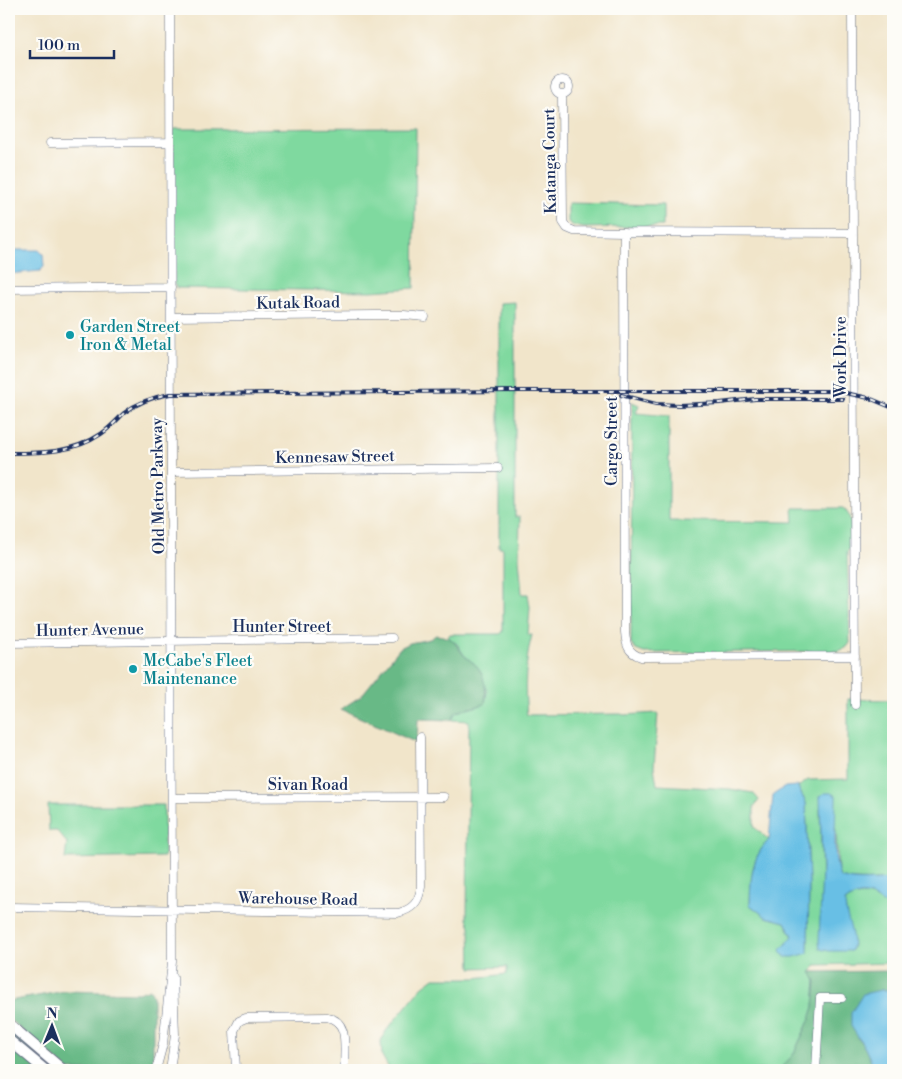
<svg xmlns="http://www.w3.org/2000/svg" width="902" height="1079" viewBox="0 0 902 1079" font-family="'Libre Bodoni',serif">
	<rect width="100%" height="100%" fill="#fdfcf7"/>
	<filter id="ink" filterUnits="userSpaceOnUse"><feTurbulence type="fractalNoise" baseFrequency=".02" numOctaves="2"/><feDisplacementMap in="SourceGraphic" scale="10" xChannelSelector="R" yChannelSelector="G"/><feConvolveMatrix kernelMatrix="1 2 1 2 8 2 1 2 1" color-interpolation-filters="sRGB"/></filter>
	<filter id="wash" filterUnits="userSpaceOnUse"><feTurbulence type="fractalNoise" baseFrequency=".0096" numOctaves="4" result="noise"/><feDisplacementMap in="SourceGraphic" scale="20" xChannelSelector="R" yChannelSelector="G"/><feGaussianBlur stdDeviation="1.12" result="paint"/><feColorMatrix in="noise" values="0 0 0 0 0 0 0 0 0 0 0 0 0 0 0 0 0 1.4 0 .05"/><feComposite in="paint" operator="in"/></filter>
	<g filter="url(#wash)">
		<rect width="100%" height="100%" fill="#f1e5ca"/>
		<!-- green -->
		<path fill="#7fd99f" stroke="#4d847e" d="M 416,128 L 414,288 L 371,291 L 177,288 L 174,283 L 173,129 Z
			M 568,203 L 663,205 L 663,226 L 584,228 L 574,226 L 568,222 Z
			M 515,302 L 515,517 L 520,517 L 519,558 L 522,594 L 528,594 L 530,607 L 528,635 L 532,635 C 525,661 524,689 527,715 L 621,714 L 624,715 L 658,713 L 654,767 L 657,785 L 730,789 L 753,793 L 759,800 L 754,807 L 754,827 L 769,840 C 750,859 751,880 750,905 L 766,917 L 785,922 L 793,937 L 808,949 L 809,882 L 806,803 L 798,787 L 808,780 L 848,779 L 848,699 L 893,700 L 893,879 C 876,880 857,882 840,877 L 838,871 L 836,830 L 820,809 L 822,888 L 853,946 C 851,931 845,917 845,902 C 863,888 880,898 893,913 L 893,963 L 815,965 L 812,972 L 816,981 L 814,1007 L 810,1019 L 793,1055 L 779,1070 L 390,1070 L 382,1056 L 381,1041 L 386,1031 L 422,987 L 434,978 L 475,978 L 507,974 L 507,967 L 471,968 L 470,926 L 467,919 L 469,721 L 452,720 L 456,712 L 485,704 L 487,691 L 477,666 L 464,655 L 457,644 L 448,637 L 450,634 L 500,634 L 503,632 L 503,548 L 499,548 L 499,303 Z
			M 632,402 L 639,405 L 636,413 L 669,416 L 669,521 L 794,522 L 793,508 L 843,508 C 855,517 850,536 850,549 L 847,551 L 850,643 L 846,648 L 838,651 L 644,653 L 636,650 L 631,644 Z
			M 48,805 L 164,805 L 164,857 L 65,859 L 67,843 L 57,831 L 49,831 Z
			M 893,1027 L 893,1070 L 888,1070 C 884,1063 889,1034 893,1027 Z"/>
		<!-- forest -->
		<path fill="#67b986" stroke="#417472" d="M 436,635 C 454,637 453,641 463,654 C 466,658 471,661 475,664 C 485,674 487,691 485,704 L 456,712 L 452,720 L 418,719 L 417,743 L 341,709 L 361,696 L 400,648 L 410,643 L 430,639 Z
			M 893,971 L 893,990 L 881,990 L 858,1038 L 865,1048 L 875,1070 L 779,1070 L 793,1055 L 810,1019 L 814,1007 L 816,981 L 811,972 Z
			M 150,989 L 153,995 L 153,1070 L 68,1070 L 9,1019 L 9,1001 L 65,991 L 138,993 Z
			M 9,1028 L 58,1070 L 50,1070 L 9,1036 Z
			M 9,1044 L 40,1070 L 9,1070 Z"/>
		<!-- water -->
		<path fill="#67bfe5" stroke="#4177a2" d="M 9,250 L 39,250 L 43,254 L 44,267 L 40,271 L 9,274 Z
			M 797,786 L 806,803 L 809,882 L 808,949 L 808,953 L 794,957 L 785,957 L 781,950 L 793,936 L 785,922 L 766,917 L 750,905 C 751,880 750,859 769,840 L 773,795 L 785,787 Z
			M 824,793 L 831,793 L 836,796 C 836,817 832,859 840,877 C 857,883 876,880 893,879 L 893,913 C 880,898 863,887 845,902 C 845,918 857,936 851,951 L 829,951 L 820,949 L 819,942 L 822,871 L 820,797 Z
			M 881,990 L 893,990 C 893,1001 896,1016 893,1027 C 890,1037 883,1061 888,1070 L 875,1070 L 865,1048 L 851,1026 L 851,1013 L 863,994 Z"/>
	</g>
	<g filter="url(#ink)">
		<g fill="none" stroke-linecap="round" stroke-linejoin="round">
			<!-- minor casing -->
			<g stroke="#666f84" stroke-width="9">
				<path id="minor" d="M 852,9 L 855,705
					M555 87a7 7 0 1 1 14 0a7 7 0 1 1-14 0Z
					M 562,95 L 563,222 L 567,228 L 574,231 L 624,232
					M 50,143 L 170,142
					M 853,233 L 624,232 L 625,632 C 626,645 628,653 641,657 L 855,656
					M 9,289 L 171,287
					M 171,317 L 376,315 L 404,315 L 425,317
					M 171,472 L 498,468
					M 9,643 L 392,638
					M 172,798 L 444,797
					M 9,907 L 398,913 C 413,909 419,902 421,887 L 420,737
					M 156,1070 L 163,1044 L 172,962 L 170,9
					M 170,1070 L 175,1035 L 173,977
					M 236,1070 L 234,1031 L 239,1021 L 246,1018 L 327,1017 C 352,1022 342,1052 345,1070
					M 816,1070 L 820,998 L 842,998"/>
			</g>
			<!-- major casing -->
			<g stroke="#666f84" stroke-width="12">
				<path id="major" d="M 9,1024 L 63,1070
					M 9,1040 L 45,1070"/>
			</g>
			<!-- minor -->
			<use href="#minor" stroke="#fff" stroke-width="8"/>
			<!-- major -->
			<use href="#major" stroke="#fff" stroke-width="10"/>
			<!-- rail casing -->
			<g stroke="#1b2f5e" stroke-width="4">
				<path id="rail" d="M 621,395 L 656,404 L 679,405 L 720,403 L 755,399 L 843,399
					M 9,453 C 42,453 73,453 101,434 C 110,428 117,420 124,413 C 138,402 153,397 170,394 L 518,391 L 836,391 L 869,398 L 893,408"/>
			</g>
			<!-- rail -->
			<use href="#rail" stroke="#fdfcf7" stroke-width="2" stroke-dasharray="5.5" stroke-linecap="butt"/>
		</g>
	</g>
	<!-- markers -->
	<g fill="#0f9aa8" stroke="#fdfcf7" stroke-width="2">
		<circle cx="70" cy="335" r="5"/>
		<circle cx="133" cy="669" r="5"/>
	</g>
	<g text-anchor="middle" stroke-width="4.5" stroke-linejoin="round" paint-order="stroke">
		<!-- street labels -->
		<g font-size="16" fill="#1b2f5e" stroke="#fdfcf7">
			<text transform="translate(549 161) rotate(-91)" y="6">Katanga Court</text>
			<text transform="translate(298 302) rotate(-1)" y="6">Kutak Road</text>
			<text transform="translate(840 357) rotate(-90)" y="6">Work Drive</text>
			<text transform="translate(611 441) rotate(-90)" y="6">Cargo Street</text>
			<text transform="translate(335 456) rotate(-1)" y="6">Kennesaw Street</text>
			<text transform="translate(157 486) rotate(-91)" y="6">Old Metro Parkway</text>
			<text x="282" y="632">Hunter Street</text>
			<text transform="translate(90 629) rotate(-1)" y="6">Hunter Avenue</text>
			<text x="308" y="790">Sivan Road</text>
			<text transform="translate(298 898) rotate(1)" y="6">Warehouse Road</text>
		</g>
		<!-- culture labels -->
		<g font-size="16" fill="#0d838f" stroke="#fdfcf7" text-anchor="start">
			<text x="80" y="332">Garden Street<tspan x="80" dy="18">Iron &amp; Metal</tspan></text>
			<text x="143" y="666">McCabe's Fleet<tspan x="143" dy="18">Maintenance</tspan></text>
		</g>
	</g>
	<!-- margin -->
	<rect width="902" height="1079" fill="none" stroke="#fdfcf7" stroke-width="30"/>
	<!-- north arrow -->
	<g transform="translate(52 1026) rotate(1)" stroke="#fdfcf7" stroke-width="4" paint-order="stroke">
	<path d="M0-4L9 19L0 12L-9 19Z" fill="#1b2f5e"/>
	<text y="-8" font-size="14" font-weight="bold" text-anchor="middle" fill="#1b2f5e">N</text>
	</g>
	<!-- scale -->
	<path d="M30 50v8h84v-8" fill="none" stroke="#1b2f5e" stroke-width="2.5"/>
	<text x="38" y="50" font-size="15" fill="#1b2f5e" stroke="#fdfcf7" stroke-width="4" paint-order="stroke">100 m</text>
</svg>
